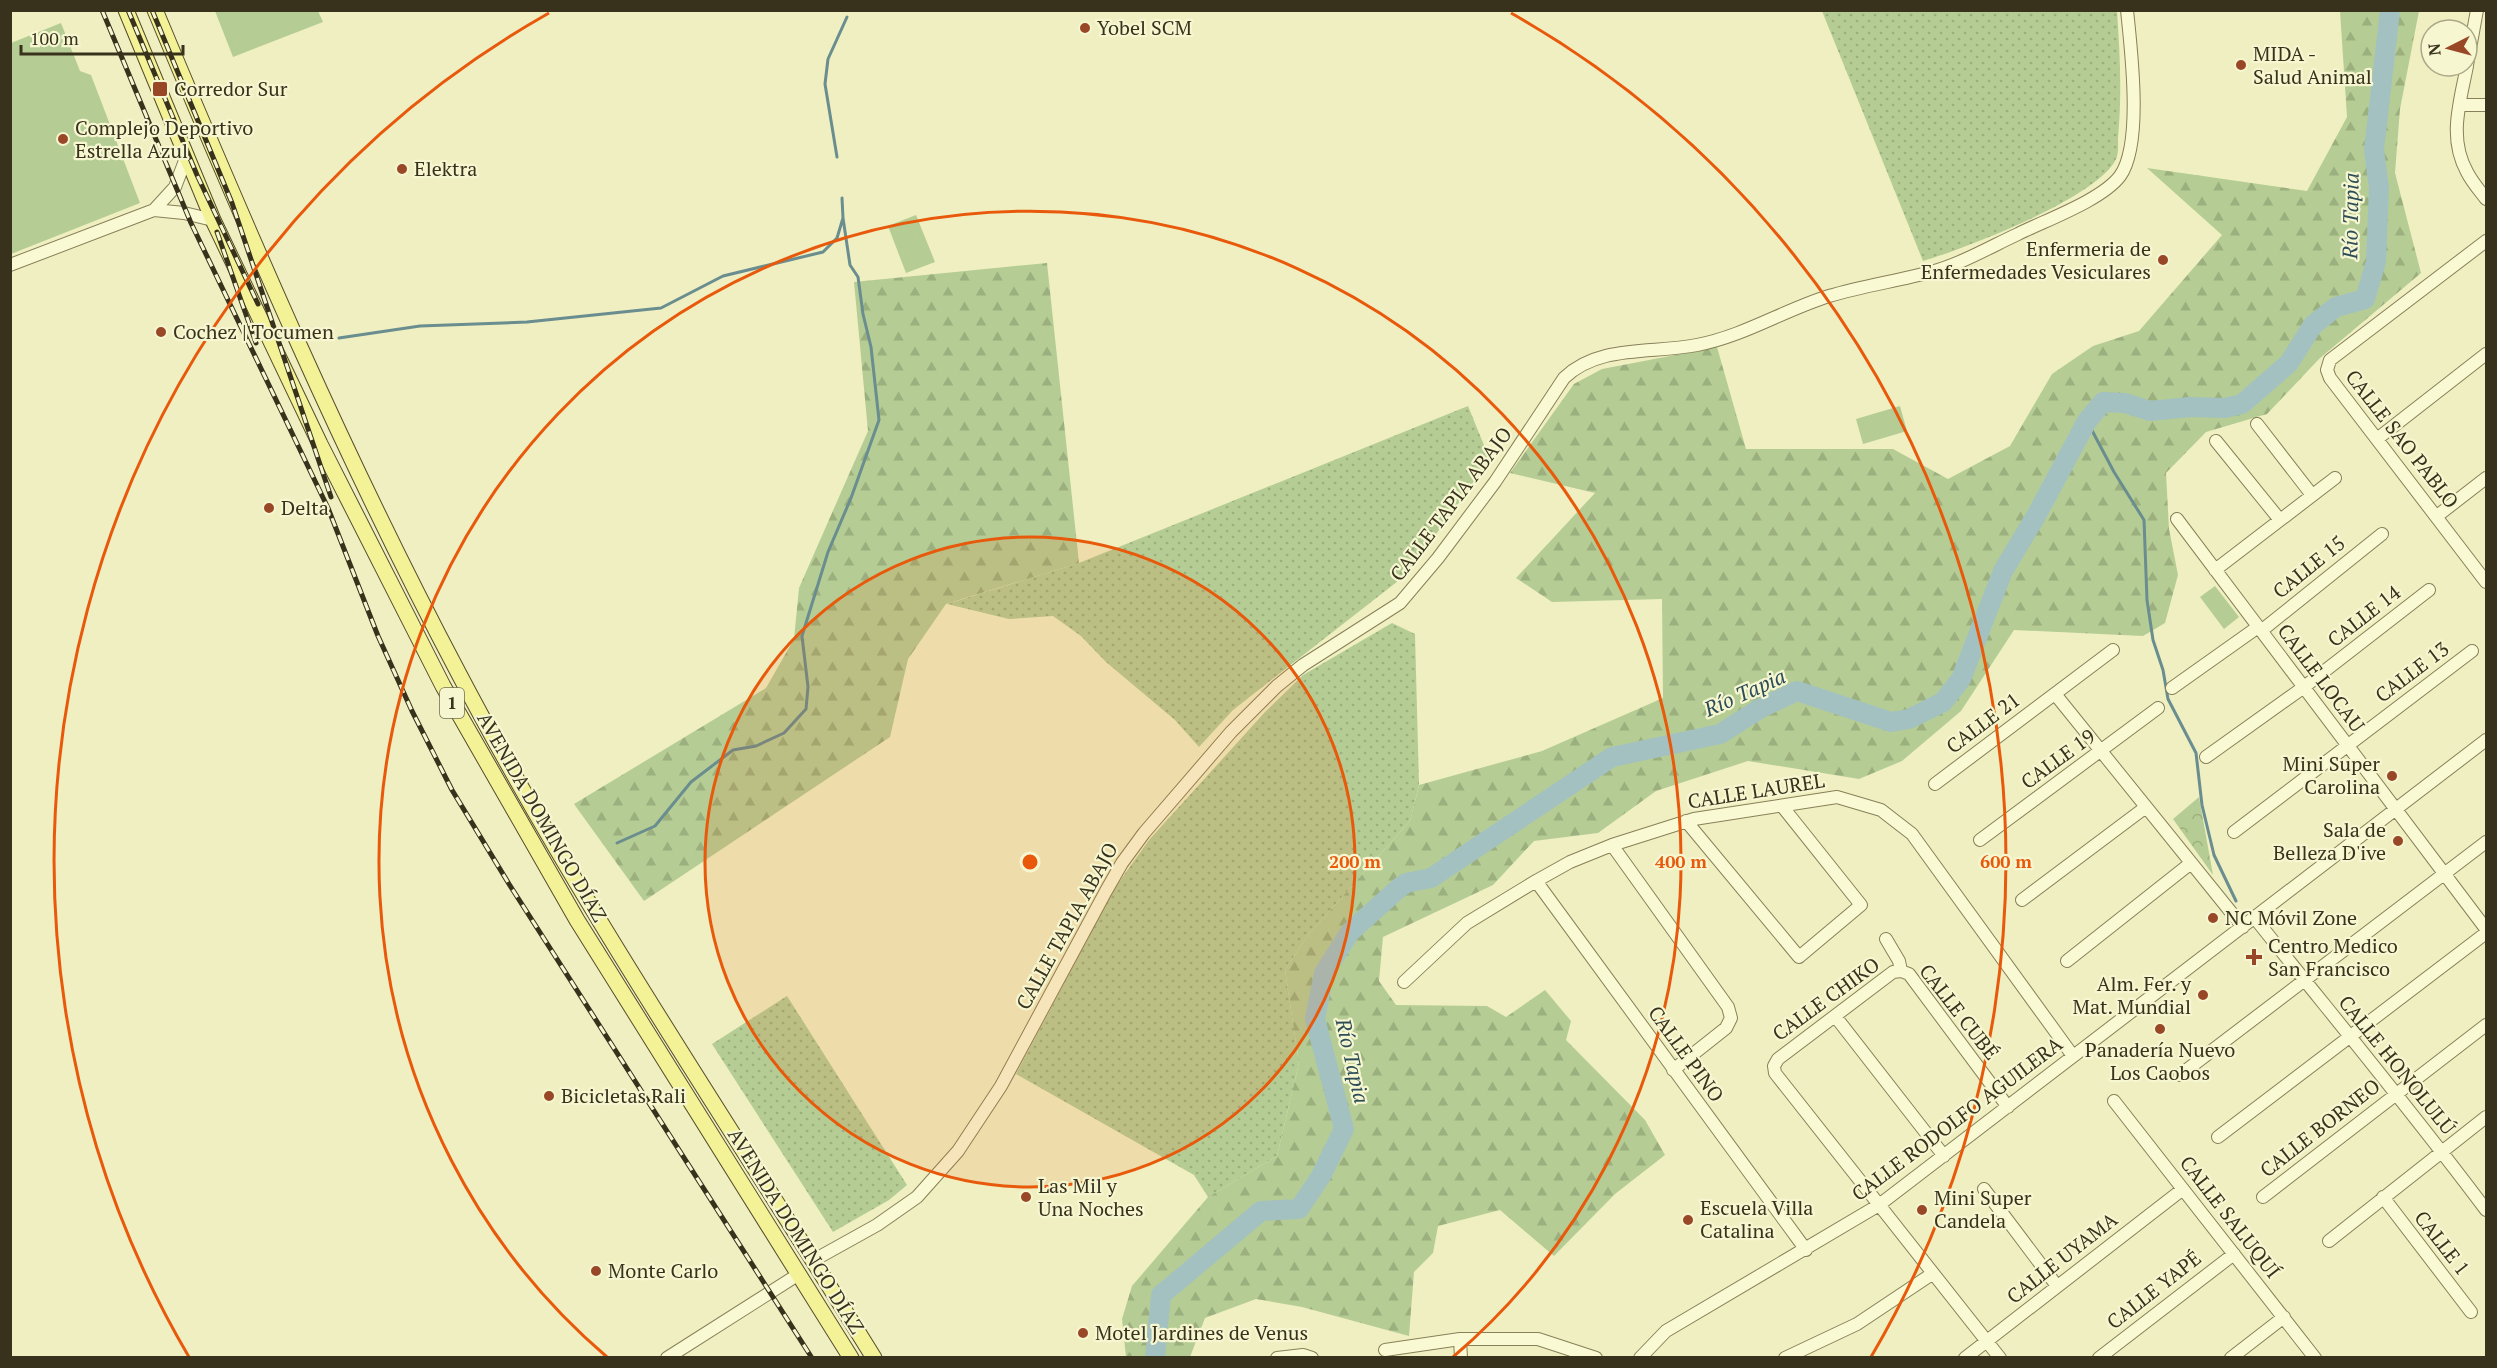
<svg xmlns="http://www.w3.org/2000/svg" width="2497" height="1368" viewBox="0 0 2497 1368" font-family="'PT Serif',serif">
	<defs>
		<pattern id="grass-dots" width="8" height="8" patternUnits="userSpaceOnUse" patternTransform="scale(1.5)"><rect width="8" height="8" fill="#b5cd94"/><path d="M2 2h.1M6 6h.1" fill="none" stroke="#9cb07f" stroke-width="1.8" stroke-linecap="round"/></pattern>
		<pattern id="forest-firs" width="22" height="20" patternUnits="userSpaceOnUse" patternTransform="scale(1.5)"><rect width="22" height="20" fill="#b5cd94"/><path d="M5 1l3.5 6h-7zM16 11l3.5 6h-7z" fill="#9cb07f"/></pattern>
		<pattern id="park-crowns" width="20" height="18" patternUnits="userSpaceOnUse" patternTransform="scale(1.5)"><rect width="20" height="18" fill="#b5cd94"/><path d="M2 6a3 3 0 1 1 6 0M12 15a3 3 0 1 1 6 0" fill="none" stroke="#9cb07f"/></pattern>
	</defs>
	<rect width="100%" height="100%" fill="#efefc1"/>
	<!-- grass -->
	<path fill="url(#grass-dots)" d="M 1822,11 L 2117,11 C 2120,53 2122,96 2118,138 C 2118,145 2119,155 2115,161 C 2094,199 1966,248 1923,261 Z
		M 1468,406 L 1490,460 L 1407,574 L 1233,710 L 1199,747 L 1175,720 L 1106,662 L 1081,636 L 1053,616 L 1009,619 L 947,604 L 1079,563 Z
		M 1392,623 L 1415,634 L 1419,785 L 1410,821 L 1308,935 L 1285,970 L 1299,1063 L 1277,1156 L 1208,1197 L 1194,1175 L 1016,1074 L 1114,889 L 1149,840 L 1265,712 L 1303,675 Z
		M 787,996 L 907,1185 L 889,1200 L 833,1232 L 712,1044 Z"/>
	<!-- forest -->
	<path fill="url(#forest-firs)" d="M 2340,11 L 2419,11 L 2400,109 L 2395,173 L 2421,273 L 2319,359 L 2267,414 L 2206,432 L 2166,473 L 2169,529 L 2178,575 L 2165,623 L 2143,636 L 2014,630 L 1961,711 L 1902,761 L 1859,779 L 1748,761 L 1656,791 L 1598,833 L 1534,841 L 1493,885 L 1383,937 L 1379,981 L 1396,1005 L 1487,1006 L 1506,1017 L 1545,990 L 1571,1021 L 1566,1040 L 1645,1120 L 1665,1155 L 1615,1194 L 1554,1256 L 1500,1210 L 1438,1226 L 1433,1253 L 1414,1272 L 1409,1336 L 1302,1307 L 1256,1299 L 1205,1318 L 1190,1357 L 1126,1357 L 1122,1319 L 1132,1286 L 1208,1197 L 1277,1156 L 1299,1063 L 1285,970 L 1308,935 L 1410,821 L 1419,785 L 1542,751 L 1663,698 L 1662,599 L 1552,602 L 1516,578 L 1595,493 L 1510,473 L 1574,384 L 1602,369 L 1717,347 L 1746,449 L 1893,449 L 1948,479 L 2010,446 L 2052,374 L 2093,346 L 2139,331 L 2222,235 L 2147,168 L 2307,191 L 2347,117 Z
		M 1047,263 L 1079,563 L 946,604 L 908,659 L 890,737 L 644,901 L 574,804 L 766,688 L 794,639 L 799,588 L 868,431 L 854,282 Z"/>
	<!-- park -->
	<path fill="url(#park-crowns)" d="M 2199,797 L 2213,875 L 2173,819 Z"/>
	<!-- garden -->
	<path fill="#b5cd94" d="M 215,11 L 318,11 L 323,22 L 233,57 Z
		M 61,23 L 80,71 L 91,75 L 140,203 L 11,254 L 11,43 Z
		M 916,215 L 935,262 L 906,273 L 888,226 Z
		M 1900,406 L 1907,431 L 1863,444 L 1856,419 Z
		M 2215,586 L 2239,617 L 2224,629 L 2200,597 Z"/>
	<g fill="none" stroke-linecap="round" stroke-linejoin="round">
		<!-- stream -->
		<path stroke="#6a8d8f" stroke-width="3" d="M 837,157 L 825,84 L 828,59 L 847,17
			M 339,338 L 420,326 L 527,322 L 661,308 L 723,276 L 823,252 L 837,238 L 843,218 L 842,198
			M 2087,421 L 2114,472 L 2144,520 L 2147,600 L 2153,640 L 2163,670 L 2168,699 L 2196,753 L 2202,805 L 2214,855 L 2236,901
			M 617,843 L 655,826 L 691,782 L 733,750 L 756,746 L 784,733 L 806,709 L 808,687 L 802,636 L 828,552 L 851,498 L 879,420 L 871,347 L 863,314 L 858,277 L 850,265 L 843,218"/>
		<!-- river -->
		<path stroke="#a3c1c1" stroke-width="20" d="M 1155,1358 L 1161,1295 L 1261,1211 L 1299,1209 L 1321,1176 L 1344,1129 L 1315,1019 L 1324,973 L 1350,932 L 1399,888 L 1406,883 L 1431,878 L 1612,757 L 1720,734 L 1761,708 L 1797,691 L 1891,722 L 1909,719 L 1943,702 L 1961,679 L 2003,571 L 2036,516 L 2087,421 L 2103,402 L 2125,403 L 2150,411 L 2190,407 L 2225,408 L 2242,404 L 2289,363 L 2313,325 L 2336,307 L 2365,299 L 2376,262 L 2379,188 L 2374,150 L 2390,10"/>
		<!-- minor casing -->
		<g stroke="#888058" stroke-width="14">
			<path id="minor" d="M 2467,65 L 2477,10
				M 2467,66 C 2460,102 2448,138 2467,172 C 2472,182 2480,191 2486,199
				M 2460,105 L 2486,105
				M 154,210 L 184,213 L 213,220
				M 2486,241 L 2330,360 L 2327,370 L 2330,378 L 2486,582
				M 10,265 L 154,210 L 175,187 L 186,158
				M 2257,424 L 2312,495
				M 2377,439 L 2486,354
				M 2216,441 L 2280,520
				M 2437,516 L 2486,478
				M 2177,519 L 2486,929
				M 2215,570 L 2335,478
				M 2261,631 L 2382,534
				M 2172,688 L 2258,627
				M 2055,694 L 2243,927
				M 2206,757 L 2304,687 L 2429,590
				M 1935,784 L 2113,650
				M 1686,821 L 1799,957 L 1861,905 L 1782,806
				M 2234,832 L 2472,651
				M 1980,840 L 2158,708
				M 1612,845 L 1728,1007 L 1731,1018 L 1726,1028 L 1673,1070
				M 1536,881 L 1806,1250
				M 2022,900 L 2146,807
				M 2254,917 C 2332,1015 2412,1111 2486,1210
				M 1886,939 L 1899,961 L 1901,971
				M 2067,961 L 2191,863
				M 1901,971 L 1893,972 L 1778,1059 L 1774,1066 L 1775,1073 L 2000,1358
				M 1901,971 L 1909,974 L 2008,1107
				M 1404,982 L 1467,923 L 1536,881 L 1570,862 L 1612,845 L 1694,819 L 1837,797 L 1881,810 L 1912,834 L 2073,1056
				M 1835,1016 L 1944,1156
				M 2180,1075 L 2486,842
				M 2114,1101 L 2315,1358
				M 2218,1137 L 2486,933
				M 1984,1189 L 2057,1286
				M 2263,1197 L 2486,1025
				M 2383,1197 L 2471,1312
				M 2329,1241 L 2486,1117
				M 814,1260 L 877,1225 L 917,1197 L 958,1151 L 1001,1086 L 1106,891 L 1122,863 L 1144,833 L 1231,732 L 1277,686 L 1303,665 L 1400,603 L 1438,558 L 1495,482 L 1564,378 C 1599,344 1653,354 1697,345 C 1744,336 1784,310 1829,296 C 1862,286 1897,281 1931,272 C 1961,264 1990,247 2018,234 C 2046,220 2102,200 2120,176 C 2143,144 2131,50 2127,10
				M 1460,1339 L 1461,1358
				M 1385,1350 L 1460,1339 L 1538,1339 L 1596,1358
				M 667,1358 L 799,1274
				M 1277,1358 L 1303,1355 L 1312,1358
				M 1640,1358 L 1666,1331 L 1879,1205 L 2486,740
				M 1785,1358 L 1857,1324 L 1932,1274
				M 1965,1358 L 2183,1189
				M 2099,1358 L 2234,1254
				M 2231,1358 L 2284,1317"/>
		</g>
		<!-- major casing -->
		<g stroke="#564c2c" stroke-width="17">
			<path id="major" d="M 126,10 L 213,220 L 320,444 L 443,686 L 577,920 L 851,1358
				M 155,10 C 249,235 345,459 459,674 C 583,910 734,1131 874,1358"/>
		</g>
		<!-- minor -->
		<use href="#minor" stroke="#f9f9d4" stroke-width="12"/>
		<!-- major -->
		<use href="#major" stroke="#f3f297" stroke-width="15"/>
		<!-- rail casing -->
		<g stroke="#38321d" stroke-width="5">
			<path id="rail" d="M 102,10 L 191,223 L 328,508 L 378,636 L 412,711 L 452,790 L 509,884 L 812,1358
				M 128,10 L 197,175 L 258,304
				M 152,10 L 232,203 L 331,497
				M 217,232 L 256,343"/>
		</g>
		<!-- rail -->
		<use href="#rail" stroke="#f6f6d0" stroke-width="3" stroke-dasharray="9" stroke-linecap="butt"/>
	</g>
	<!-- distance rings -->
	<circle cx="1030" cy="862" r="325" fill="#e8590c" fill-opacity=".12"/>
	<g fill="none" stroke="#e8590c" stroke-width="3">
		<circle cx="1030" cy="862" r="325"/>
		<path d="M607 1357A651 651 0 1 1 1453 1357"/>
		<path d="M189 1357A976 976 0 0 1 549 13M1511 13A976 976 0 0 1 1871 1357"/>
	</g>
	<!-- markers -->
	<g fill="#994827" stroke="#f6f6d0" stroke-width="2">
		<circle cx="1085" cy="28" r="6"/>
		<circle cx="2241" cy="65" r="6"/>
		<rect x="152" y="81" width="16" height="16" rx="3"/>
		<circle cx="63" cy="139" r="6"/>
		<circle cx="402" cy="169" r="6"/>
		<circle cx="2163" cy="260" r="6"/>
		<circle cx="161" cy="332" r="6"/>
		<circle cx="269" cy="508" r="6"/>
		<circle cx="2392" cy="776" r="6"/>
		<circle cx="2398" cy="841" r="6"/>
		<circle cx="2213" cy="918" r="6"/>
		<path d="M2251 948h6v6h6v6h-6v6h-6v-6h-6v-6h6z"/>
		<circle cx="2203" cy="995" r="6"/>
		<circle cx="2160" cy="1029" r="6"/>
		<circle cx="549" cy="1096" r="6"/>
		<circle cx="1026" cy="1197" r="6"/>
		<circle cx="1922" cy="1210" r="6"/>
		<circle cx="1688" cy="1220" r="6"/>
		<circle cx="596" cy="1271" r="6"/>
		<circle cx="1083" cy="1333" r="6"/>
	</g>
	<g text-anchor="middle" stroke-width="4.5" stroke-linejoin="round" paint-order="stroke">
		<!-- shield labels -->
		<rect fill="#f6f6d0" stroke="#716d53" stroke-width="1.5" x="440" y="688" width="24" height="30" rx="4.5"/>
		<g font-size="18" font-weight="bold" fill="#38321d">
			<text x="452" y="709">1</text>
		</g>
		<!-- poi labels -->
		<g font-size="20" fill="#38321d" stroke="#f6f6d0" text-anchor="start">
			<text x="1097" y="35">Yobel SCM</text>
			<text x="2253" y="61">MIDA -<tspan x="2253" dy="23">Salud Animal</tspan></text>
			<text x="174" y="96">Corredor Sur</text>
			<text x="75" y="135">Complejo Deportivo<tspan x="75" dy="23">Estrella Azul</tspan></text>
			<text x="414" y="176">Elektra</text>
			<text x="2151" y="256" text-anchor="end">Enfermeria de<tspan x="2151" dy="23">Enfermedades Vesiculares</tspan></text>
			<text x="173" y="339">Cochez | Tocumen</text>
			<text x="281" y="515">Delta</text>
			<text x="2380" y="771" text-anchor="end">Mini Super<tspan x="2380" dy="23">Carolina</tspan></text>
			<text x="2386" y="837" text-anchor="end">Sala de<tspan x="2386" dy="23">Belleza D'ive</tspan></text>
			<text x="2225" y="925">NC Móvil Zone</text>
			<text x="2268" y="953">Centro Medico<tspan x="2268" dy="23">San Francisco</tspan></text>
			<text x="2191" y="991" text-anchor="end">Alm. Fer. y<tspan x="2191" dy="23">Mat. Mundial</tspan></text>
			<text x="2160" y="1057" text-anchor="middle">Panadería Nuevo<tspan x="2160" dy="23">Los Caobos</tspan></text>
			<text x="561" y="1103">Bicicletas Rali</text>
			<text x="1038" y="1193">Las Mil y<tspan x="1038" dy="23">Una Noches</tspan></text>
			<text x="1934" y="1205">Mini Super<tspan x="1934" dy="23">Candela</tspan></text>
			<text x="1700" y="1215">Escuela Villa<tspan x="1700" dy="23">Catalina</tspan></text>
			<text x="608" y="1278">Monte Carlo</text>
			<text x="1095" y="1340">Motel Jardines de Venus</text>
		</g>
		<!-- street labels -->
		<g font-size="20" fill="#38321d" stroke="#f6f6d0">
			<text transform="translate(2402 439) rotate(52)" y="7">CALLE SAO PABLO</text>
			<text transform="translate(1451 504) rotate(-53)" y="7">CALLE TAPIA ABAJO</text>
			<text transform="translate(2309 567) rotate(-39)" y="7">CALLE 15</text>
			<text transform="translate(2364 616) rotate(-38)" y="7">CALLE 14</text>
			<text transform="translate(2412 672) rotate(-37)" y="7">CALLE 13</text>
			<text transform="translate(2321 678) rotate(53)" y="7">CALLE LOCAU</text>
			<text transform="translate(1983 723) rotate(-37)" y="7">CALLE 21</text>
			<text transform="translate(2058 759) rotate(-36)" y="7">CALLE 19</text>
			<text transform="translate(1756 791) rotate(-9)" y="7">CALLE LAUREL</text>
			<text transform="translate(542 817) rotate(60)" y="7">AVENIDA DOMINGO DÍAZ</text>
			<text transform="translate(1067 926) rotate(-61)" y="7">CALLE TAPIA ABAJO</text>
			<text transform="translate(1826 999) rotate(-36)" y="7">CALLE CHIKO</text>
			<text transform="translate(1959 1012) rotate(52)" y="7">CALLE CUBÉ</text>
			<text transform="translate(1686 1054) rotate(54)" y="7">CALLE PINO</text>
			<text transform="translate(2397 1065) rotate(51)" y="7">CALLE HONOLULÚ</text>
			<text transform="translate(1957 1119) rotate(-37)" y="7">CALLE RODOLFO AGUILERA</text>
			<text transform="translate(2320 1128) rotate(-38)" y="7">CALLE BORNEO</text>
			<text transform="translate(2230 1217) rotate(52)" y="7">CALLE SALUQUÍ</text>
			<text transform="translate(796 1231) rotate(58)" y="7">AVENIDA DOMINGO DÍAZ</text>
			<text transform="translate(2442 1243) rotate(52)" y="7">CALLE 1</text>
			<text transform="translate(2062 1258) rotate(-38)" y="7">CALLE UYAMA</text>
			<text transform="translate(2154 1290) rotate(-38)" y="7">CALLE YAPÉ</text>
		</g>
		<!-- water labels -->
		<g font-size="21" font-style="italic" fill="#2c4d58" stroke="#f6f6d0">
			<text transform="translate(2351 216) rotate(-89)" y="7">Río Tapia</text>
			<text transform="translate(1745 693) rotate(-24)" y="7">Río Tapia</text>
			<text transform="translate(1352 1061) rotate(77)" y="7">Río Tapia</text>
		</g>
	</g>
	<circle cx="1030" cy="862" r="9" fill="#e8590c" stroke="#f6f6d0" stroke-width="3"/>
	<g font-size="18" text-anchor="middle" font-weight="bold" fill="#e8590c" stroke="#f6f6d0" stroke-width="4.5" stroke-linejoin="round" paint-order="stroke">
		<text x="1355" y="868">200 m</text>
		<text x="1681" y="868">400 m</text>
		<text x="2006" y="868">600 m</text>
	</g>
	<!-- border -->
	<rect width="2497" height="1368" fill="none" stroke="#38321d" stroke-width="24"/>
	<!-- north arrow -->
	<g transform="translate(2449 48) rotate(264)"><circle r="28" fill="#f6f6d0" stroke="#aaa888" stroke-width="1.5"/>
	<path d="M0-4.5L10 22L0 15L-10 22Z" fill="#994827"/>
	<text y="-9" font-size="16" font-weight="bold" text-anchor="middle" fill="#38321d">N</text>
	</g>
	<!-- scale -->
	<path d="M21 45v9h162v-9" fill="none" stroke="#38321d" stroke-width="3"/>
	<text x="30" y="45" font-size="18" fill="#38321d" stroke="#f6f6d0" stroke-width="4.5" paint-order="stroke">100 m</text>
</svg>
